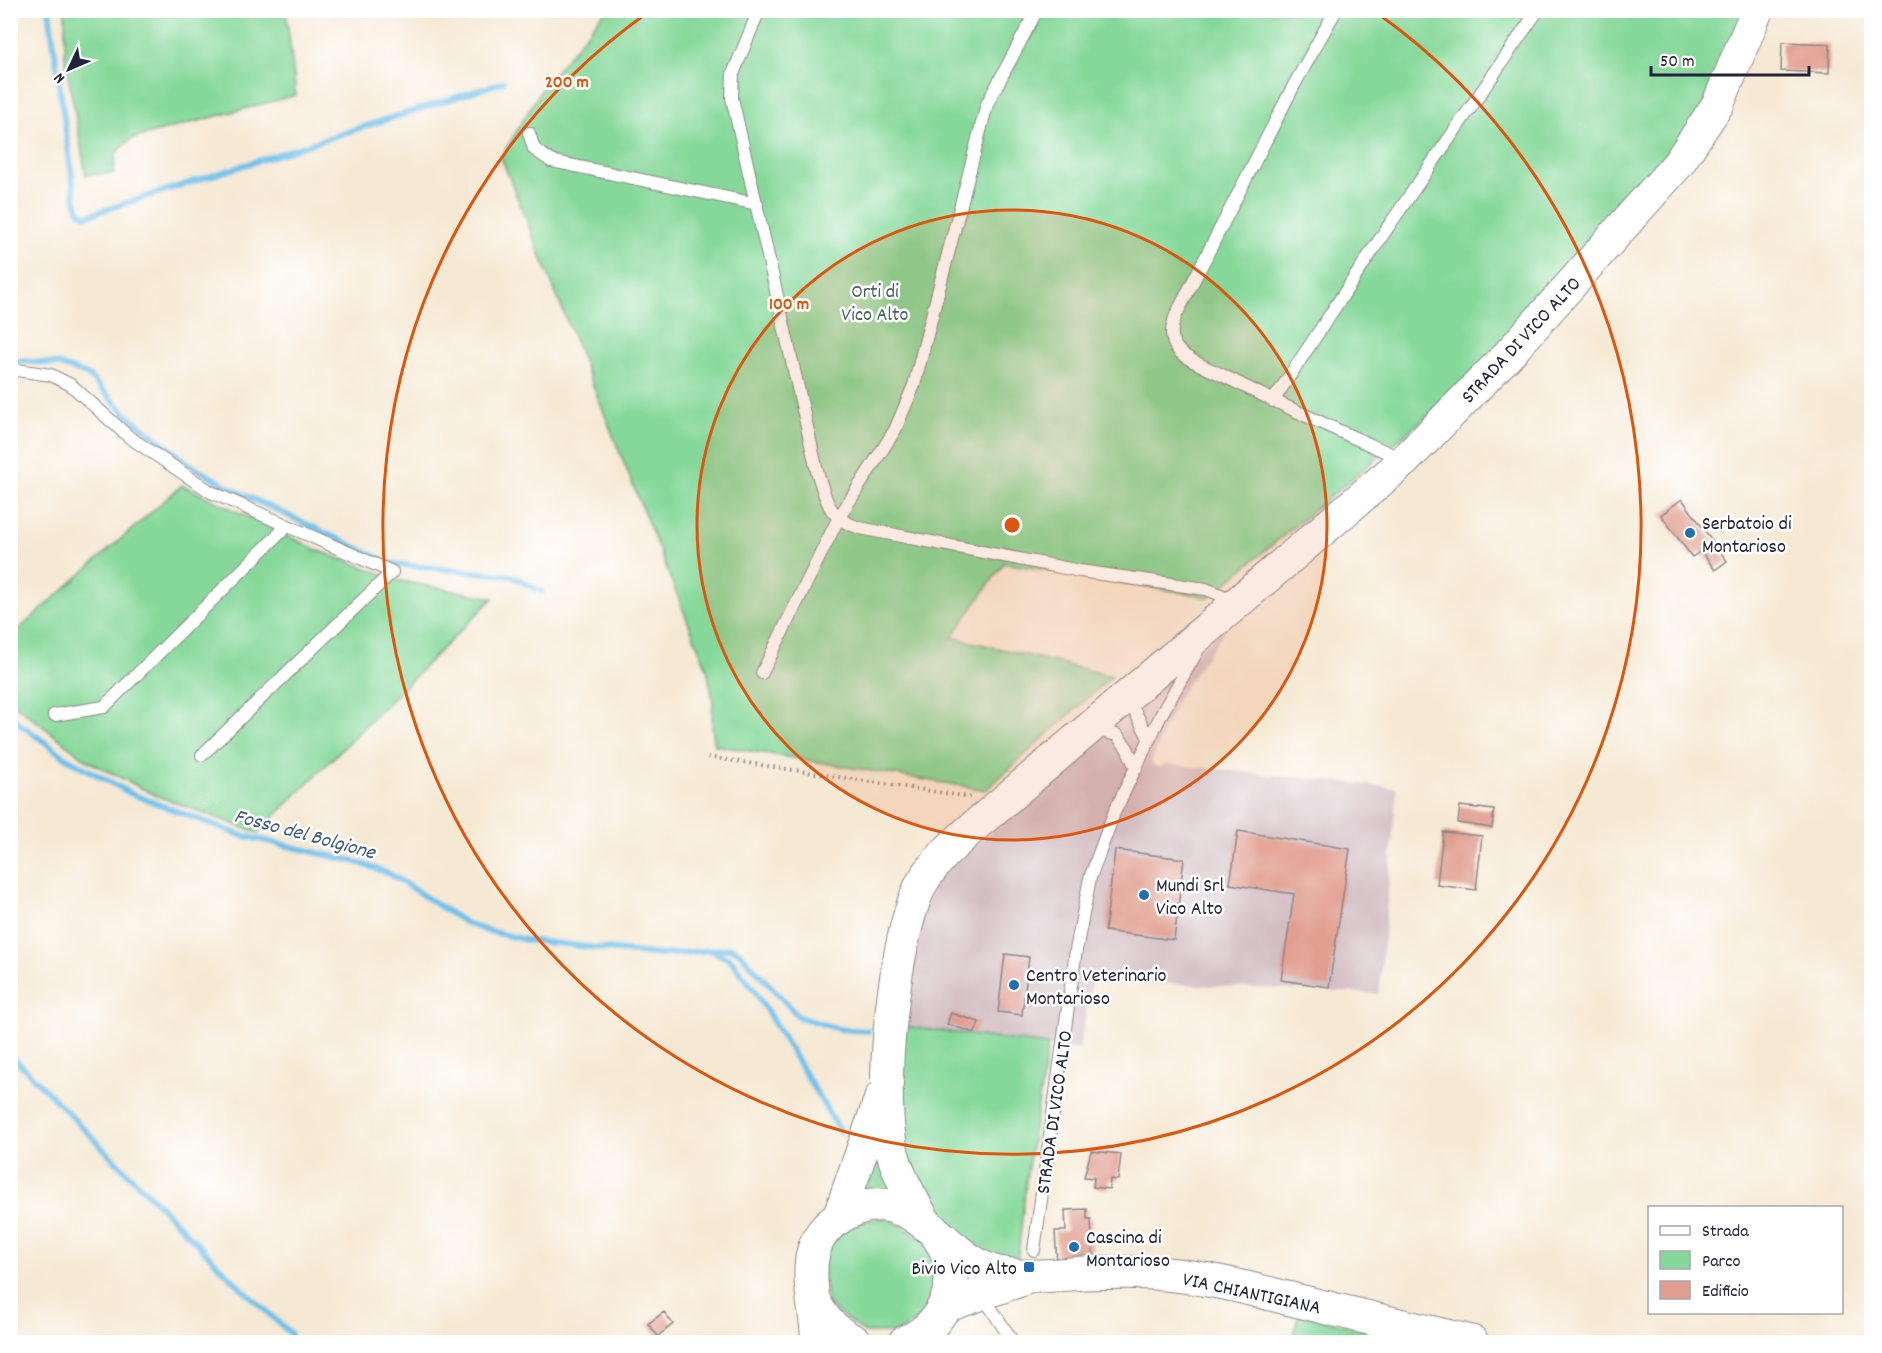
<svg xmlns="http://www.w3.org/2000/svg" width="1882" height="1353" viewBox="0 0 1882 1353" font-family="Dekko,sans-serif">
	<rect width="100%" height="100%" fill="#fff"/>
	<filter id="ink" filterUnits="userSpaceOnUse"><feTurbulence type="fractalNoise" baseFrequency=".0167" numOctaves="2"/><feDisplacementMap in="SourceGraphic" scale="12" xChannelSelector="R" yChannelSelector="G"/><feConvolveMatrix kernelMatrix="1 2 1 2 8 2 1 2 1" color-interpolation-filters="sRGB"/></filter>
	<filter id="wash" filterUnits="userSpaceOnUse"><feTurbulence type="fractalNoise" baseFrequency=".008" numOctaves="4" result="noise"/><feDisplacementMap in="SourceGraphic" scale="24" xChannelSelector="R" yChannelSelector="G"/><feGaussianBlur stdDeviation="1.35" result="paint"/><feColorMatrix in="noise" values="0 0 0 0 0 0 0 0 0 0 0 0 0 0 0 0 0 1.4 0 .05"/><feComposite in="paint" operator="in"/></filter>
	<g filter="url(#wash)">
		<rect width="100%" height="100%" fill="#f6e9d4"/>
		<!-- industrial -->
		<path fill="#d2bec3" d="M 1230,623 L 1178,697 L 1151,763 L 1158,767 L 1168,764 L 1397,788 L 1379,994 L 1092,980 L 1079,1050 L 902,1026 L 914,935 L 935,881 Z"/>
		<!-- green -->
		<path fill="#85d899" stroke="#547d6a" stroke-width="1.5" d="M 65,11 L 286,11 L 296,95 L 131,139 L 116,153 L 114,173 L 86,175 L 65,57 Z
			M 605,11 L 1746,11 L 1714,88 L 1678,144 L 1460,389 L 1208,598 L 1198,595 L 1004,563 L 952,637 L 1112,676 L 986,790 L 715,745 L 712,727 L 713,699 L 707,669 L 501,157 L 543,87 Z
			M 182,485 L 317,550 L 401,581 L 493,598 L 258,833 L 155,795 L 88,761 L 11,702 L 10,637 Z
			M 902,1026 L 1048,1045 L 1027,1173 L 1017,1265 L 991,1259 L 939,1214 L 913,1185 L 897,1144 Z
			M 879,1127 L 902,1189 L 851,1197 Z
			M 888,1217 L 932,1246 L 939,1281 L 926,1314 L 897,1333 L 865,1333 L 828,1305 C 827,1292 820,1269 824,1257 C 835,1226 860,1222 888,1217 Z
			M 1299,1314 L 1417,1342 L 1291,1342 Z"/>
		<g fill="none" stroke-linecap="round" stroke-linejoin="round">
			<!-- stream -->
			<path stroke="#6fc1eb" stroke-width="6" d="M 49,10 L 75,197 L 79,211 L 86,216 L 503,82
				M 10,360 L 57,364 L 88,375 L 127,415 L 193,467 L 238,492 L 383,560 L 395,564 L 512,576 L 542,592
				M 10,717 L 68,759 L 132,794 L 240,835 L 353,861 L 390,874 L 464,922 L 481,929 L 526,940 L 661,955 L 731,948 L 739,952 L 799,1017 L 839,1029 L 868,1031
				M 710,950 L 731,960 L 754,990 L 840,1131
				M 10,1054 L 240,1287 L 291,1334"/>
		</g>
		<g id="blocks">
			<!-- building -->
			<path fill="#e19d8e" d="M 1782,42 L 1830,44 L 1829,73 L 1781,71 Z
				M 1682,499 L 1727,561 L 1715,570 L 1701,551 L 1692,557 L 1661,515 Z
				M 1460,806 L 1494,810 L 1492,828 L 1458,823 Z
				M 1238,831 L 1350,849 L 1329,987 L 1281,980 L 1294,894 L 1230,884 Z
				M 1443,832 L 1482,836 L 1476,890 L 1437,885 Z
				M 1115,850 L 1184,859 L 1174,940 L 1105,931 Z
				M 1005,954 L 1029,957 L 1022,1015 L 998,1012 Z
				M 951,1013 L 979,1022 L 975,1033 L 947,1024 Z
				M 1091,1151 L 1121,1154 L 1118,1180 L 1110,1179 L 1109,1189 L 1093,1187 L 1094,1178 L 1084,1177 Z
				M 1087,1209 L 1087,1219 L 1091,1219 L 1093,1263 L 1057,1264 L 1055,1231 L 1066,1231 L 1065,1210 Z
				M 664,1312 L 673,1324 L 658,1336 L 648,1324 Z"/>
		</g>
	</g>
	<g filter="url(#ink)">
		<use href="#blocks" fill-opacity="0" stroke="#8c8688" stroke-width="1.5"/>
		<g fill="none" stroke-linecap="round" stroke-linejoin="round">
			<!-- service casing -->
			<g stroke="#8c8688" stroke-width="14">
				<path id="service" d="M 759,10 L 733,74 L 732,98 L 817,471 C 826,500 828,519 860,528 L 1080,571 L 1206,589 L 1236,601
					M 1336,10 L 1294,85 L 1176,315 C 1171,327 1169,339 1178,350 C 1189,362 1211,369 1226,377 C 1284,407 1344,433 1404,460
					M 529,133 L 534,149 L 551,161 L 757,204
					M 10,369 L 51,375 L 71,385 L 129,437 L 211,492 L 392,572 L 202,755
					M 1273,401 L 1388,227 L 1538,10
					M 762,673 L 838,519 L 895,430 L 914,385 L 987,104 L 1037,10
					M 1127,697 L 1149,738
					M 54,715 L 104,707 L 286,527
					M 1095,730 L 1117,735 L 1127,748 L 1136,768
					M 1034,1250 L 1076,950 L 1090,878 L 1114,813 L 1162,713 L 1199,648
					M 983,1296 L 1013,1342"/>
			</g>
			<!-- tertiary casing -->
			<g stroke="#8c8688" stroke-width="34">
				<path id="tertiary" d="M 838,1219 L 881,1097
					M 924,1220 C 912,1199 899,1177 893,1154 C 877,1097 894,934 922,883 C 935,861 953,845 971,829 L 1405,460 L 1509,354 L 1678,164 L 1718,104 L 1757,10"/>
			</g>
			<!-- primary casing -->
			<g stroke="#8c8688" stroke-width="35">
				<path id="primary" d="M 814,1301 C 824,1322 836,1332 855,1342
					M 945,1306 L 1026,1278
					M 818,1342 C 815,1290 790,1235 856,1209 C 917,1186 946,1261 998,1273 C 1027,1279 1055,1275 1084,1273 C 1111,1272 1139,1271 1166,1274 C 1211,1278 1255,1290 1299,1301 C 1357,1315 1414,1329 1472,1342
					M 905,1342 C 939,1329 959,1291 948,1256 C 946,1249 941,1241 937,1235"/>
			</g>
			<!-- path -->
			<path stroke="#8c8688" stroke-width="4" stroke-dasharray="1.5 4.5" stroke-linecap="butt" d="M 708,757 L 970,797"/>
			<!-- service -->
			<use href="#service" stroke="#fff" stroke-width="12"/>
			<!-- tertiary -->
			<use href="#tertiary" stroke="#fff" stroke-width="32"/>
			<!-- primary -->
			<use href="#primary" stroke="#fff" stroke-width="33"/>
		</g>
	</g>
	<!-- distance rings -->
	<circle cx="1012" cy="525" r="315" fill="#de560e" fill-opacity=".12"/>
	<g fill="none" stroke="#de560e" stroke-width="3">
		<circle cx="1012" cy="525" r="315"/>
		<path d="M1377 13A629 629 0 1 1 647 13"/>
	</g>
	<!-- markers -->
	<g fill="#1f6fb2" stroke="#fff" stroke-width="2">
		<circle cx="1690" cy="533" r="6"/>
		<circle cx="1144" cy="895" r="6"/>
		<circle cx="1014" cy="985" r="6"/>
		<circle cx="1074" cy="1247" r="6"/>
		<rect x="1023" y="1261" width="12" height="12" rx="3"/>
	</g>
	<g text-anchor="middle" stroke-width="5" stroke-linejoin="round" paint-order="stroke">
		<!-- park labels -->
		<g font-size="20" fill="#45625c" stroke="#fff">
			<text x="875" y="297">Orti di<tspan x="875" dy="23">Vico Alto</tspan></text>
		</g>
		<!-- street labels -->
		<g font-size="20" fill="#22223b" stroke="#fff">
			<text transform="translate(1520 339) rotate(-47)" y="7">STRADA DI VICO ALTO</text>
			<text transform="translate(1053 1112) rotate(-82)" y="7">STRADA DI VICO ALTO</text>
			<text transform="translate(1252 1292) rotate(12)" y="7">VIA CHIANTIGIANA</text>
		</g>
		<!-- poi labels -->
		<g font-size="20" fill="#22223b" stroke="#fff" text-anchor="start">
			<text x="1702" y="529">Serbatoio di<tspan x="1702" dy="23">Montarioso</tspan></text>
			<text x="1156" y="891">Mundi Srl<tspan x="1156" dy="23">Vico Alto</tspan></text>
			<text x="1026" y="981">Centro Veterinario<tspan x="1026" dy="23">Montarioso</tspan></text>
			<text x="1086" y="1243">Cascina di<tspan x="1086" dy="23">Montarioso</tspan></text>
			<text x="1017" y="1274" text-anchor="end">Bivio Vico Alto</text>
		</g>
		<!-- water labels -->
		<g font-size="21" font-style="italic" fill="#3d5a79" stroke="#fff">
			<text transform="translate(305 833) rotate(15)" y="7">Fosso del Bolgione</text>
		</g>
	</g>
	<circle cx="1012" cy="525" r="9" fill="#de560e" stroke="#fff" stroke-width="3"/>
	<g font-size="18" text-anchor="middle" font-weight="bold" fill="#de560e" stroke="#fff" stroke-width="5" stroke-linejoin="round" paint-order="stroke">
		<text x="567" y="87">200 m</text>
		<text x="789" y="309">100 m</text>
	</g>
	<!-- margin -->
	<rect width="1882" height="1353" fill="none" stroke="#fff" stroke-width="36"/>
	<!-- legend -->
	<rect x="1648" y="1206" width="195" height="108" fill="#ffffff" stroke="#a7a7b1" stroke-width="1.5"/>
	<rect x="1660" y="1226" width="30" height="9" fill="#ffffff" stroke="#a7a7b1" stroke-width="1.5"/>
	<text x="1702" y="1236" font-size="18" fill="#22223b">Strada</text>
	<rect x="1660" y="1251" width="30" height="18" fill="#85d899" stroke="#a7a7b1" stroke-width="1.5"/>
	<text x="1702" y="1266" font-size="18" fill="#22223b">Parco</text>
	<rect x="1660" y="1281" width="30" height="18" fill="#e19d8e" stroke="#a7a7b1" stroke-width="1.5"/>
	<text x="1702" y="1296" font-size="18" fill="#22223b">Edificio</text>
	<!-- north arrow -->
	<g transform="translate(69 69) rotate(226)" stroke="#ffffff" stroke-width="4.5" paint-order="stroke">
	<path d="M0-4.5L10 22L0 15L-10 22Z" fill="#22223b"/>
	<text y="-9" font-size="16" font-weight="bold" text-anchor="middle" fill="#22223b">N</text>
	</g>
	<!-- scale -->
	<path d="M1651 66v9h158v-9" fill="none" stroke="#22223b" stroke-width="3"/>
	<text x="1660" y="66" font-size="18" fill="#22223b" stroke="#ffffff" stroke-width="4.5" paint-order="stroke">50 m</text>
</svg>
